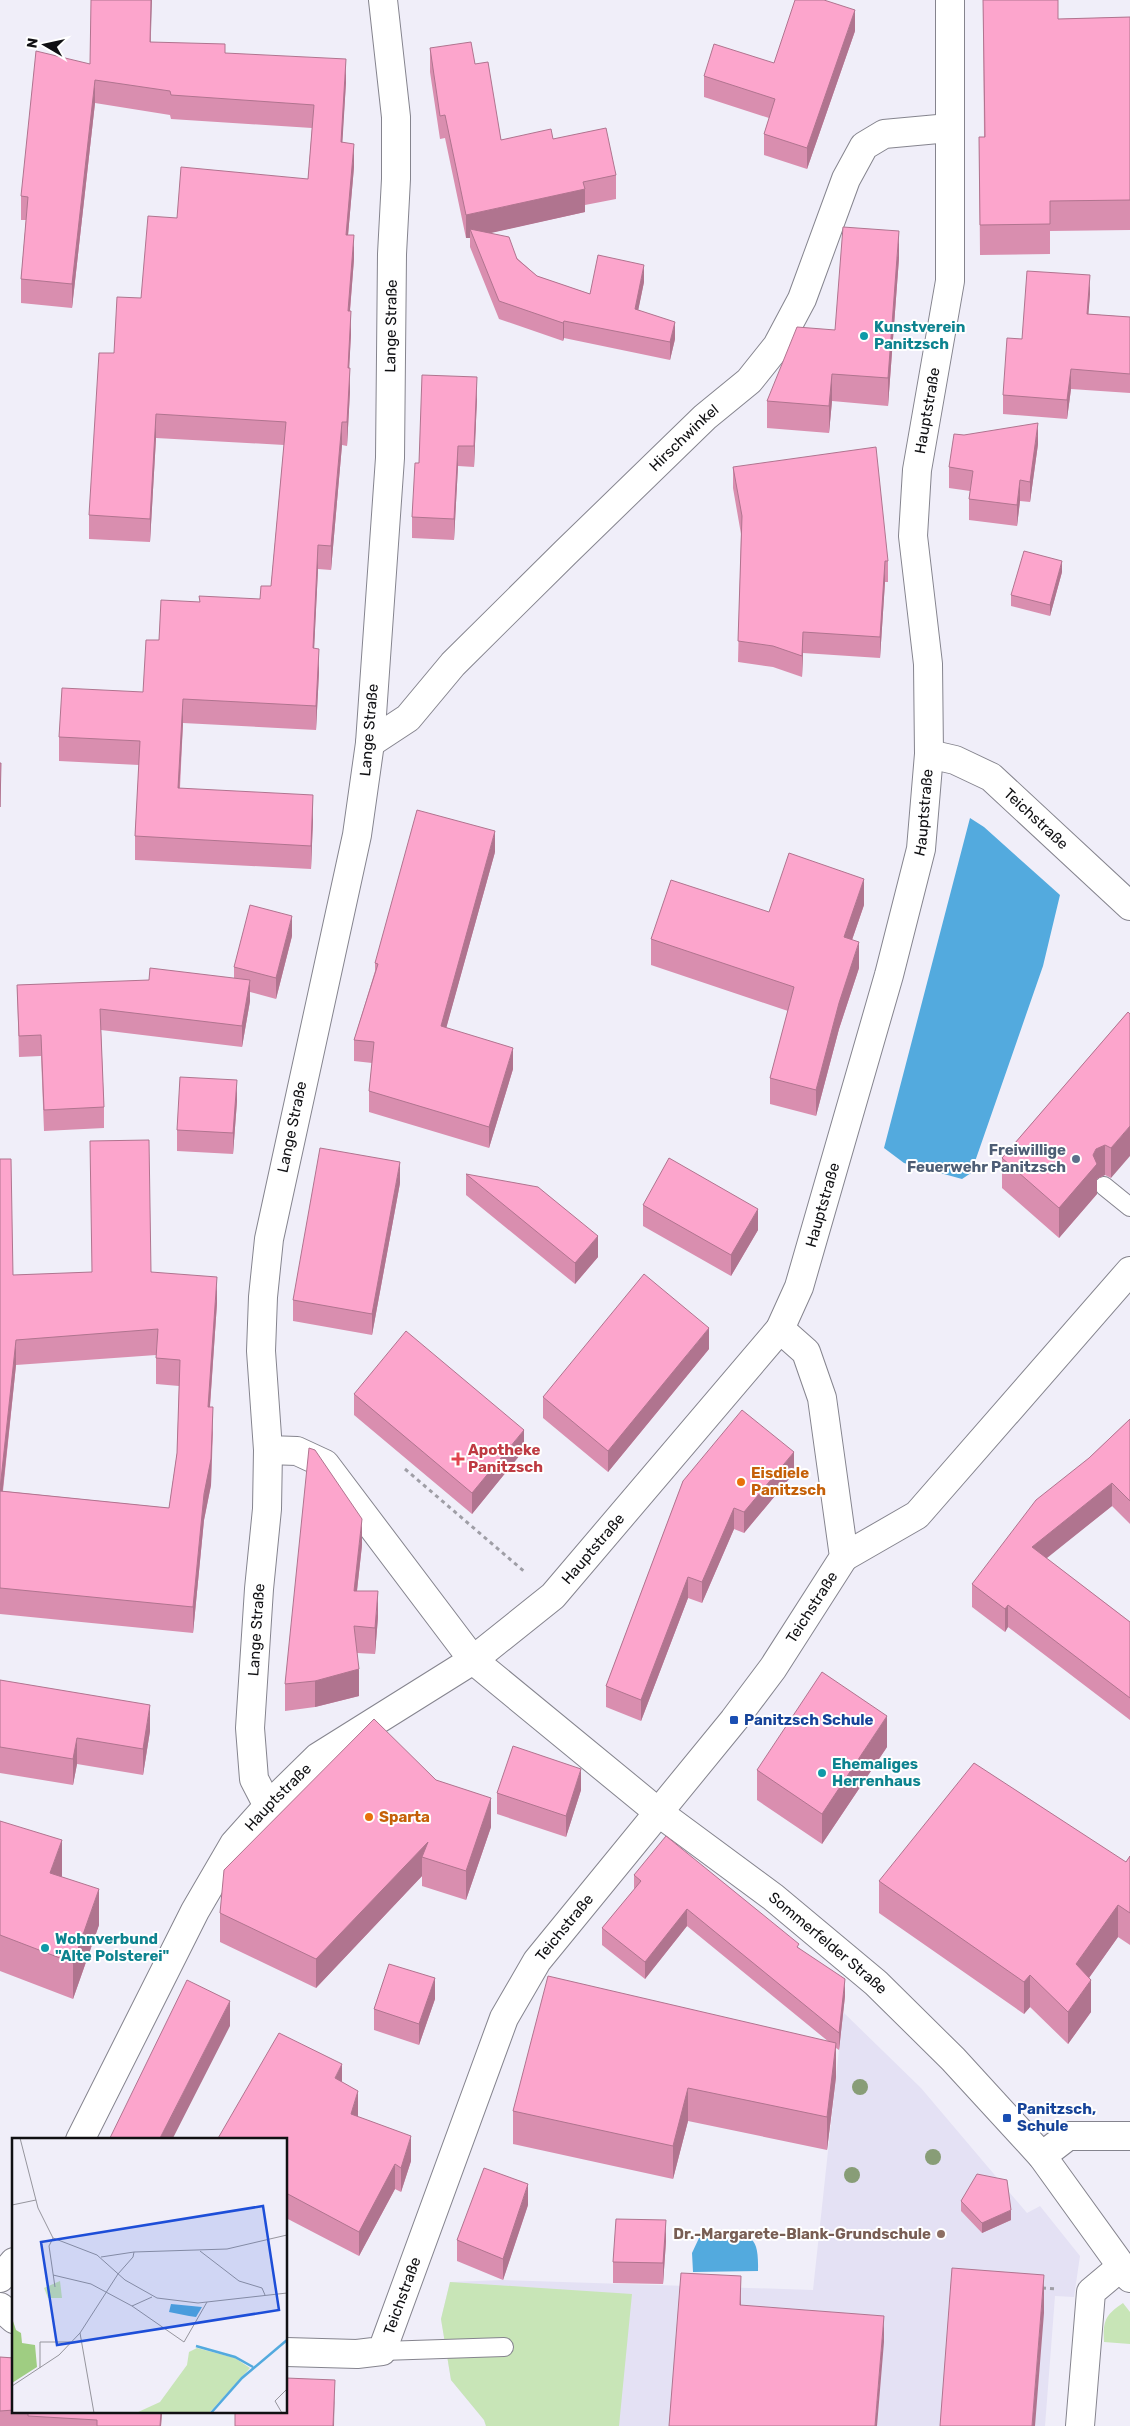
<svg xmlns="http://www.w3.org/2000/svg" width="1130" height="2426" viewBox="0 0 1130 2426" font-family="Rubik,sans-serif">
	<rect width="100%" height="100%" fill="#f0eef9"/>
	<!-- built -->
	<path fill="#e4e1f4" d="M 843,2012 L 921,2088 L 1027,2213 L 1040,2206 L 1080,2256 L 1074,2297 L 1055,2296 L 1045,2426 L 486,2426 L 484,2420 L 451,2380 L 441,2319 L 450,2282 L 503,2280 L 813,2290 Z"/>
	<!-- green -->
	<path fill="#c8e5b7" d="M 450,2282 L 632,2294 L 619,2426 L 486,2426 L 484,2420 L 451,2380 L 441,2319 Z
		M 1123,2303 L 1130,2312 L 1130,2344 L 1104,2342 C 1103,2321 1105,2315 1123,2303 Z"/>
	<!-- water -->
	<path fill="#53aade" d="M 970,818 L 984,827 L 1060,895 L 1043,966 L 971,1173 L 962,1179 L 904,1163 L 884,1148 Z
		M 715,2230 C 750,2236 759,2232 758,2271 L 693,2272 L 692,2253 L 699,2238 Z"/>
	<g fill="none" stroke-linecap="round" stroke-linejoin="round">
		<!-- lane casing -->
		<g stroke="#85848e" stroke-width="20">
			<path id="lane" d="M 1104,1186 L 1130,1207
				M 382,2351 L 504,2347"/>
		</g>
		<!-- street casing -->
		<g stroke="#85848e" stroke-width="30">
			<g id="street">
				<path d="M 383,0 L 396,117 L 396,179 L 392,254 L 390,458 L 370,743 L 357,835 L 269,1239 L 263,1297 L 261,1351 L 268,1450 L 297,1451 L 325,1464 L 473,1660"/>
				<path id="s1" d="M 370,743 L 408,718 L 453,664 L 566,552 L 705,417 L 749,381 L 777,346 L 802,299 L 846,179 L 864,146 L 884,134 L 949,128"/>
				<path id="s2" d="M 929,754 L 955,760 L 991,777 L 1130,906"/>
				<path d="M 844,1557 L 917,1515 L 1130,1271"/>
				<path id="s3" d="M 268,1806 L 254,1779 L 250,1728 L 259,1589 L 267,1509 L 268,1450"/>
				<path d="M 1042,2156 L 1068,2136 L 1130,2136"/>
				<path d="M 0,2307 L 14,2319"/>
				<path id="s4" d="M 286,2352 L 357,2354 L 382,2351 L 504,2018 L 537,1961 L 734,1720 L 773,1668 L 844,1557 L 822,1398 L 806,1352 L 780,1329"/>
				<path d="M 1080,2426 L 1091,2292 L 1122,2266"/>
			</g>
		</g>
		<!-- secondary casing -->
		<g stroke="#85848e" stroke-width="30">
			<g id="secondary">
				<path id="s5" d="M 473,1660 L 658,1812 L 773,1897 L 876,1983 L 953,2059 L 1042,2156 L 1130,2278"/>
				<path id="s6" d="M 80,2140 L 195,1911 L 234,1844 L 268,1806 L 318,1757 L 473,1660 L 553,1596 L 780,1329 L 799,1287 L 889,975 L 921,849 L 929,754 L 928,664 L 913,536 L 917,470 L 950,281 L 950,0"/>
				<path d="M 0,2278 L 14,2262"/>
			</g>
		</g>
		<!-- path -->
		<path stroke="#9f9ea6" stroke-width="3" stroke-dasharray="4 4" stroke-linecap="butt" d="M 405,1469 L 526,1573
			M 1042,2288 L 1056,2289"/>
		<!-- lane -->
		<use href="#lane" stroke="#fff" stroke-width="18"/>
		<!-- street -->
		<use href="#street" stroke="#fff" stroke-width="28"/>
		<!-- secondary -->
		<use href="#secondary" stroke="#fff" stroke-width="28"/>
	</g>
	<!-- trees -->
	<g fill="#889d77">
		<circle cx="860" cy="2087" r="8"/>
		<circle cx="933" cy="2157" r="8"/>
		<circle cx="852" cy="2175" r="8"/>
	</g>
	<!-- wall -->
	<path fill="#d98eaf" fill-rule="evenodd" d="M 983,0 L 1058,19 L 1130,17 L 1130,230 L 1050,231 L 1050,254 L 980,255 L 979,137 L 984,137 Z
		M 855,31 L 807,169 L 764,155 L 764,134 L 769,118 L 704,97 L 704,76 L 774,63 Z
		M 151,42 L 225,53 L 346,82 L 342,142 L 354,167 L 348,235 L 354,259 L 350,311 L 351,334 L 349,368 L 350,391 L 347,446 L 342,445 L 331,570 L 318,569 L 314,648 L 319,672 L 316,730 L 183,723 L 180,788 L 313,819 L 311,869 L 135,860 L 135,836 L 139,765 L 59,761 L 59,737 L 143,692 L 159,640 L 199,602 L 260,599 L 271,586 L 284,445 L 156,438 L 150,542 L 89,539 L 89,515 L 114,353 L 141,298 L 177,218 L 308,179 L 312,128 L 171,119 L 170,115 L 95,103 L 72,308 L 21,303 L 21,279 L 26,220 L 21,220 L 21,196 L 90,64 Z
		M 430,48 L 475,64 L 501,140 L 553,139 L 616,175 L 616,199 L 585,205 L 585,212 L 489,233 L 537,276 L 590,294 L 644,282 L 638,310 L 675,339 L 670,360 L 564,338 L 563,341 L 499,319 L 470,247 L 470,238 L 466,238 L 445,138 L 440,139 L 430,72 Z
		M 899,258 L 888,406 L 832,401 L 829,433 L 767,428 L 767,401 L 835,330 Z
		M 1090,294 L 1088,314 L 1130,317 L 1130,393 L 1071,389 L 1067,419 L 1003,414 L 1003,395 L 1022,339 Z
		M 477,398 L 474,467 L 458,466 L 454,540 L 412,538 L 412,517 L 419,463 Z
		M 1038,444 L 1030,502 L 1020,501 L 1017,526 L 969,520 L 969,499 L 970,491 L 949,488 L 949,467 Z
		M 733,467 L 888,561 L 888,582 L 885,582 L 880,658 L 803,653 L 802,677 L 773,667 L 738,662 L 741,534 L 733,488 Z
		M 1062,572 L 1050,616 L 1011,606 L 1011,595 Z
		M 495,852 L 446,1028 L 513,1069 L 489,1148 L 369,1112 L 369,1091 L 372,1063 L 354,1061 L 354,1040 L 375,971 L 375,963 Z
		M 864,905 L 852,940 L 859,968 L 839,1029 L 816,1116 L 770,1104 L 770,1078 L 788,1011 L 651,965 L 651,939 L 769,912 Z
		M 292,936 L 276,999 L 250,992 L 250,1001 L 242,1047 L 101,1030 L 104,1107 L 104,1128 L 44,1131 L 41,1056 L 19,1057 L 17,985 L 234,978 L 234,967 Z
		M 1128,1012 L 1111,1178 L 1105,1175 L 1097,1179 L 1097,1194 L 1059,1238 L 1002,1188 L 1002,1158 Z
		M 237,1101 L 233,1154 L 177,1151 L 177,1130 Z
		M 0,1159 L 13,1275 L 151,1272 L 217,1303 L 210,1407 L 213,1433 L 211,1485 L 204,1520 L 193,1633 L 0,1614 ZM 156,1355 L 156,1384 L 179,1386 L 177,1453 L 169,1508 L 3,1491 L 16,1365 Z
		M 466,1174 L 598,1257 L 575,1284 L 466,1195 Z
		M 400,1183 L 372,1335 L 293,1321 L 293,1300 Z
		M 643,1205 L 758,1230 L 731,1276 L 643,1226 Z
		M 709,1349 L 608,1472 L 543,1418 L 543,1397 Z
		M 354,1394 L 524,1450 L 472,1514 L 354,1415 Z
		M 1130,1419 L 1130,1524 L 1112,1506 L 1046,1558 L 1130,1622 L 1130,1720 L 1008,1627 L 1005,1632 L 972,1607 L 972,1584 L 1089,1458 Z
		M 794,1473 L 744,1533 L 734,1529 L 702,1603 L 688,1598 L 641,1721 L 606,1707 L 606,1686 L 683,1481 Z
		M 362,1545 L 357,1591 L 378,1617 L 375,1654 L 357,1653 L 359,1696 L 315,1707 L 285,1711 L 285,1684 Z
		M 0,1680 L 150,1731 L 143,1775 L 77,1764 L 73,1785 L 0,1773 Z
		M 887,1747 L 822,1844 L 757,1800 L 757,1770 Z
		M 436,1780 L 491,1827 L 466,1900 L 422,1886 L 422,1876 L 316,1988 L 220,1942 L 220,1913 Z
		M 581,1790 L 566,1837 L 497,1814 L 497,1793 Z
		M 0,1821 L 62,1876 L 61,1877 L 99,1925 L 73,1999 L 0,1971 Z
		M 1130,1856 L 1130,1945 L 1118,1937 L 1089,1978 L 1091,2012 L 1068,2044 L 1030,2007 L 1024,2014 L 879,1913 L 879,1881 L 1126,1862 Z
		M 634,1875 L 799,1948 L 845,1996 L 839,2050 L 836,2048 L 836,2077 L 827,2150 L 688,2121 L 673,2179 L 513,2144 L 513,2111 L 829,2042 L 687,1926 L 645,1979 L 602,1945 L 602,1928 L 634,1890 Z
		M 435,1999 L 419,2045 L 374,2030 L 374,2009 Z
		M 342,2082 L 358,2117 L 411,2161 L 401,2192 L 395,2189 L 359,2256 L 286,2218 L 286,2140 Z
		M 961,2201 L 1011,2220 L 982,2233 L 961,2211 Z
		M 528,2205 L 503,2280 L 457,2261 L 457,2240 Z
		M 666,2241 L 663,2284 L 613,2283 L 613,2262 Z
		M 0,2357 L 14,2358 L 14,2412 L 162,2412 L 161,2426 L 0,2426 Z"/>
	<!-- shaded-wall -->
	<path fill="#b0748f" d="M 151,0 L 152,0 L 150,65 L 150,42 Z
		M 855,10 L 855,31 L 807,169 L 807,148 Z
		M 346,59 L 346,82 L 341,166 L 341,142 Z
		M 95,80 L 95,103 L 72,308 L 72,284 Z
		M 354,144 L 354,167 L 346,258 L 346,235 Z
		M 585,189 L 585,212 L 473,237 L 470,229 L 470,238 L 466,238 L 466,215 Z
		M 899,231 L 899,258 L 888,406 L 888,378 Z
		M 354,235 L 354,259 L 348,334 L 348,311 Z
		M 644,265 L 644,282 L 635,326 L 635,309 Z
		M 1090,275 L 1090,294 L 1087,333 L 1087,314 Z
		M 351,311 L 351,334 L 348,391 L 348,368 Z
		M 564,321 L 564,338 L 563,341 L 563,323 Z
		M 675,322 L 675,339 L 670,360 L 670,342 Z
		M 350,368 L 350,391 L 347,446 L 347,422 Z
		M 1071,369 L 1071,389 L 1067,419 L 1067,400 Z
		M 832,374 L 832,401 L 829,433 L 829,406 Z
		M 477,377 L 477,398 L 474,467 L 474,446 Z
		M 156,414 L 156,438 L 150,542 L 150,519 Z
		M 342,422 L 342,445 L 331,570 L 331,546 Z
		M 1038,423 L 1038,444 L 1030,502 L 1030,482 Z
		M 458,446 L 458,466 L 454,540 L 454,519 Z
		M 1020,480 L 1020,501 L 1017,526 L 1017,505 Z
		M 318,545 L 318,569 L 313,672 L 313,648 Z
		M 885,561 L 885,582 L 880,658 L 880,637 Z
		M 1062,561 L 1062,572 L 1050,616 L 1050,605 Z
		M 803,632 L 803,653 L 802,677 L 802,656 Z
		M 319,649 L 319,672 L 316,730 L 316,706 Z
		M 183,699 L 183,723 L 178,811 L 178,788 Z
		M 313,795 L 313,819 L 311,869 L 311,846 Z
		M 495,831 L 495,852 L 441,1047 L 441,1026 Z
		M 864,879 L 864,905 L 844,963 L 844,937 Z
		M 292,916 L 292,936 L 276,999 L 276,978 Z
		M 859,942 L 859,968 L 839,1029 L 816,1116 L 816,1090 L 839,1003 Z
		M 250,980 L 250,1001 L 242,1047 L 242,1026 Z
		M 513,1048 L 513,1069 L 489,1148 L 489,1127 Z
		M 237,1080 L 237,1101 L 233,1154 L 233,1133 Z
		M 1130,1126 L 1130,1156 L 1111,1178 L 1111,1148 Z
		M 1105,1145 L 1105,1175 L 1097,1179 L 1097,1194 L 1059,1238 L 1059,1208 L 1093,1155 L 1096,1149 Z
		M 400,1162 L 400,1183 L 372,1335 L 372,1314 Z
		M 758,1209 L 758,1230 L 731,1276 L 731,1255 Z
		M 598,1236 L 598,1257 L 575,1284 L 575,1263 Z
		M 217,1277 L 217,1303 L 208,1433 L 208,1407 Z
		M 709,1328 L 709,1349 L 608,1472 L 608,1451 Z
		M 16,1340 L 16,1365 L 0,1515 L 0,1489 Z
		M 213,1407 L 211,1485 L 204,1520 L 193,1633 L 193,1607 Z
		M 524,1430 L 524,1450 L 472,1514 L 472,1493 Z
		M 794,1452 L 794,1473 L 744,1533 L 744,1512 Z
		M 1112,1483 L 1112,1506 L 1032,1570 L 1032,1547 Z
		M 734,1508 L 734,1529 L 702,1603 L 702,1582 Z
		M 362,1519 L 362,1545 L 354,1617 L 354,1591 Z
		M 688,1577 L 688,1598 L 641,1721 L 641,1700 Z
		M 378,1591 L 378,1617 L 375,1654 L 375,1628 Z
		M 1008,1605 L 1008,1627 L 1005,1632 L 1005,1609 Z
		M 359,1669 L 359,1696 L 315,1707 L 315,1681 Z
		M 150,1705 L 150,1731 L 143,1775 L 143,1749 Z
		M 887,1716 L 887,1747 L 822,1844 L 822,1814 Z
		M 77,1738 L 77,1764 L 73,1785 L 73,1759 Z
		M 581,1769 L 581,1790 L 566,1837 L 566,1816 Z
		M 491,1798 L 491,1827 L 466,1900 L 466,1871 Z
		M 62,1840 L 62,1876 L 50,1909 L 50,1873 Z
		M 428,1842 L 422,1857 L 422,1876 L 316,1988 L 316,1959 Z
		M 99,1889 L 99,1925 L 73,1999 L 73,1963 Z
		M 1118,1905 L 1118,1937 L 1076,1996 L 1076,1964 Z
		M 687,1909 L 687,1926 L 645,1979 L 645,1962 Z
		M 1030,1975 L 1030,2007 L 1024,2014 L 1024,1982 Z
		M 435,1978 L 435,1999 L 419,2045 L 419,2024 Z
		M 845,1979 L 845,1996 L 839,2050 L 839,2033 Z
		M 1091,1980 L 1091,2012 L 1068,2044 L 1068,2012 Z
		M 230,2001 L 230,2026 L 172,2140 L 159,2140 Z
		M 836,2043 L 836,2077 L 827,2150 L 827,2117 Z
		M 342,2064 L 342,2089 L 335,2078 Z
		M 688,2088 L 688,2121 L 673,2179 L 673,2146 Z
		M 358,2091 L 358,2116 L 351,2139 L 351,2114 Z
		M 411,2136 L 411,2161 L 401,2192 L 401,2168 Z
		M 395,2164 L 395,2189 L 359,2256 L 359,2232 Z
		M 528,2184 L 528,2205 L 503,2280 L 503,2259 Z
		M 1011,2210 L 1011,2220 L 982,2233 L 982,2223 Z
		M 666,2220 L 666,2241 L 663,2284 L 663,2263 Z
		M 1044,2275 L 1044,2313 L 1035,2426 L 1032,2426 Z
		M 741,2276 L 741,2302 L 740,2331 L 740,2305 Z
		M 884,2316 L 884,2342 L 877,2426 L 875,2426 Z
		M 335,2380 L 334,2426 L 333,2426 Z
		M 161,2412 L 162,2412 L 161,2426 L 160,2426 Z"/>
	<!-- building -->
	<path fill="#fca5cc" stroke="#b0748f" d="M 91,0 L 151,0 L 150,42 L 225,44 L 225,53 L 346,59 L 341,142 L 354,144 L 346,235 L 354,235 L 348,311 L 351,311 L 348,368 L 350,368 L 347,422 L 342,422 L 331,546 L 318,545 L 313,648 L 319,649 L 316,706 L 183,699 L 178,788 L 313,795 L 311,846 L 135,836 L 140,741 L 59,737 L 62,688 L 143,692 L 146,640 L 159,640 L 161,600 L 200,602 L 199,596 L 260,599 L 261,586 L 271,586 L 286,422 L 156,414 L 150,519 L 89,515 L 99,353 L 114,353 L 117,297 L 141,298 L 148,216 L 177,218 L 181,167 L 308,179 L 314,105 L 171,95 L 170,91 L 95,80 L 72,284 L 21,279 L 28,197 L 21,196 L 36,51 L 90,64 Z
		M 795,0 L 824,0 L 855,10 L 807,148 L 764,134 L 775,99 L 704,76 L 714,44 L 774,63 Z
		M 983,0 L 1058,0 L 1058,19 L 1130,17 L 1130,200 L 1050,201 L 1050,224 L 980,225 L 979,137 L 985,137 Z
		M 471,42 L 475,64 L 488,62 L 501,140 L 551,129 L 553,139 L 606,128 L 616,175 L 583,182 L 585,189 L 466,215 L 445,115 L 440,116 L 430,48 Z
		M 843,227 L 899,231 L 888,378 L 832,374 L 829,406 L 767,401 L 797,327 L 835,330 Z
		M 470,229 L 509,237 L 517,259 L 537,276 L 590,294 L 598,255 L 644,265 L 635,309 L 675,322 L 670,342 L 564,321 L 563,323 L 499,301 Z
		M 1027,271 L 1090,275 L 1087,314 L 1130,317 L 1130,374 L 1071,369 L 1067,400 L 1003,395 L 1007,338 L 1022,339 Z
		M 422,375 L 477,377 L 474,446 L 458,446 L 454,519 L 412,517 L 415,463 L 419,463 Z
		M 1038,423 L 1030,482 L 1020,480 L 1017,505 L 969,499 L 973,471 L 949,467 L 954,434 L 964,435 Z
		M 876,447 L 888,561 L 885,561 L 880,637 L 803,632 L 802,656 L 773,646 L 738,641 L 742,516 L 733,467 Z
		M 1024,551 L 1062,561 L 1050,605 L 1011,595 Z
		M 0,763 L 1,763 L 0,807 Z
		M 417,810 L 495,831 L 441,1026 L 513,1048 L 489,1127 L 369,1091 L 374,1042 L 354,1040 L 378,964 L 375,963 Z
		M 789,853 L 864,879 L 844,937 L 859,942 L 839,1003 L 816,1090 L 770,1078 L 794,987 L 651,939 L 671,880 L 769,912 Z
		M 250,905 L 292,916 L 276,978 L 234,967 Z
		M 150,968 L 250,980 L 242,1026 L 100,1009 L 104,1107 L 44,1110 L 41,1035 L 19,1036 L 17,985 L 149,980 Z
		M 1128,1012 L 1130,1014 L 1130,1126 L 1111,1148 L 1105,1145 L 1096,1149 L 1093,1155 L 1097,1164 L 1059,1208 L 1002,1158 Z
		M 180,1077 L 237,1080 L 233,1133 L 177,1130 Z
		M 149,1140 L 151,1272 L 217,1277 L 208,1407 L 213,1407 L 211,1459 L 204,1494 L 193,1607 L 0,1588 L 0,1491 L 169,1508 L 177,1453 L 180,1360 L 156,1358 L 158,1329 L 16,1340 L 0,1489 L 0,1159 L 11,1159 L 13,1275 L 92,1272 L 90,1141 Z
		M 320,1148 L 400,1162 L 372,1314 L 293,1300 Z
		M 669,1158 L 758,1209 L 731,1255 L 643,1205 Z
		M 466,1174 L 538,1187 L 598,1236 L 575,1263 Z
		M 644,1274 L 709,1328 L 608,1451 L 543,1397 Z
		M 406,1331 L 524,1430 L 472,1493 L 354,1394 Z
		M 742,1410 L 794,1452 L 744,1512 L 734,1508 L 702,1582 L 688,1577 L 641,1700 L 606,1686 L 683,1481 Z
		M 1130,1419 L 1130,1501 L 1112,1483 L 1032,1547 L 1130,1622 L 1130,1698 L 1008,1605 L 1005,1609 L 972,1584 L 1036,1500 L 1089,1458 Z
		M 309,1448 L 315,1450 L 362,1519 L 354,1591 L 378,1591 L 375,1628 L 354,1626 L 359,1669 L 315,1681 L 285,1684 Z
		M 822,1672 L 887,1716 L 822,1814 L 757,1770 Z
		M 0,1680 L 150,1705 L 143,1749 L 77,1738 L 73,1759 L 0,1747 Z
		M 374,1719 L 436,1780 L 491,1798 L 466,1871 L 422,1857 L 428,1842 L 316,1959 L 220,1913 L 224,1870 Z
		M 513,1746 L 581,1769 L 566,1816 L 497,1793 Z
		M 974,1763 L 1126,1862 L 1130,1856 L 1130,1913 L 1118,1905 L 1076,1964 L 1091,1980 L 1068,2012 L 1030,1975 L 1024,1982 L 879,1881 Z
		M 0,1821 L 62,1840 L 50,1873 L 99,1889 L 73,1963 L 0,1935 Z
		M 666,1836 L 799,1944 L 797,1947 L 845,1979 L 839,2033 L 687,1909 L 645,1962 L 602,1928 L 641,1881 L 634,1875 Z
		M 389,1964 L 435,1978 L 419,2024 L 374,2009 Z
		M 548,1976 L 836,2043 L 827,2117 L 688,2088 L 673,2146 L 513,2111 Z
		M 187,1980 L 230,2001 L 159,2140 L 109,2140 Z
		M 279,2033 L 342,2064 L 335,2078 L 358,2091 L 351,2114 L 411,2136 L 401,2168 L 395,2164 L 359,2232 L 286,2193 L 286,2140 L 217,2140 Z
		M 484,2168 L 528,2184 L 503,2259 L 457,2240 Z
		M 977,2174 L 1007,2180 L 1011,2210 L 982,2223 L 961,2201 Z
		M 616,2219 L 666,2220 L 663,2263 L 613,2262 Z
		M 952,2268 L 1044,2275 L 1032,2426 L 940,2426 Z
		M 681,2273 L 741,2276 L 740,2305 L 884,2316 L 875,2426 L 669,2426 Z
		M 0,2357 L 14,2358 L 14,2410 L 0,2411 Z
		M 286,2378 L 335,2380 L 333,2426 L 235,2426 L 235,2412 L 286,2412 Z
		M 28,2412 L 161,2412 L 160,2426 L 97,2426 L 97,2420 L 28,2416 Z"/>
	<!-- markers -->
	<g fill="#0f9aa8" stroke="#fff" stroke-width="2">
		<circle cx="864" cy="336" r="5"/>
		<circle cx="822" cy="1773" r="5"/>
		<circle cx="45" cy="1948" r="5"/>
	</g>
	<circle fill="#5c6f8a" stroke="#fff" stroke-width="2" cx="1076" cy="1159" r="5"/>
	<path fill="#e0444e" stroke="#fff" stroke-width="2" d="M455.5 1451.5h5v5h5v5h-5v5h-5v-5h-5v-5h5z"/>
	<g fill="#e8710a" stroke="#fff" stroke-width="2">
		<circle cx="741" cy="1482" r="5"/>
		<circle cx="369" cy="1817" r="5"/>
	</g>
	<g fill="#1a4fb4" stroke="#fff" stroke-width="2">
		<rect x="729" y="1715" width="10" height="10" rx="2.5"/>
		<rect x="1002" y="2113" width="10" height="10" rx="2.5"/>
	</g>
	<circle fill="#8d6e63" stroke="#fff" stroke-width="2" cx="941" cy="2234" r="5"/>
	<g text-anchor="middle" stroke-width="4" stroke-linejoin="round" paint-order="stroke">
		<!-- street labels -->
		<g font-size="15" fill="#101013" stroke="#fff">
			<text transform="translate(391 326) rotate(-89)" y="5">Lange Straße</text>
			<text dy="5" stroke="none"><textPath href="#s6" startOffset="2032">Hauptstraße</textPath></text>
			<text dy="5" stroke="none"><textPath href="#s1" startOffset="439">Hirschwinkel</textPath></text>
			<text transform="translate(369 730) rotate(-85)" y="5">Lange Straße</text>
			<text dy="5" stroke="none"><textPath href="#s6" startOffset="1628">Hauptstraße</textPath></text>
			<text dy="5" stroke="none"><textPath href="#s2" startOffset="128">Teichstraße</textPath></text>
			<text transform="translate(292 1127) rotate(-78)" y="5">Lange Straße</text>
			<text dy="5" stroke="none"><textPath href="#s6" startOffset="1222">Hauptstraße</textPath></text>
			<text dy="5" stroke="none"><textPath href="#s6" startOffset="802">Hauptstraße</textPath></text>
			<text dy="5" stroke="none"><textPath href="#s4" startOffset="965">Teichstraße</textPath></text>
			<text dy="5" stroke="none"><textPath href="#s3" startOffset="180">Lange Straße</textPath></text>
			<text dy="5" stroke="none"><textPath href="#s6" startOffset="398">Hauptstraße</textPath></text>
			<text dy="5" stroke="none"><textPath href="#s4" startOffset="560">Teichstraße</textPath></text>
			<text dy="5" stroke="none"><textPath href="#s5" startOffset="454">Sommerfelder Straße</textPath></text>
			<text dy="5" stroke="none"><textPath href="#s4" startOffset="155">Teichstraße</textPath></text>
		</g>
		<!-- culture labels -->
		<g font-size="15" font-weight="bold" fill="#0d838f" stroke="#fff" text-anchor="start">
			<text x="874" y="332">Kunstverein<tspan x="874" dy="17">Panitzsch</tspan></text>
			<text x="832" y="1769">Ehemaliges<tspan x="832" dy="17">Herrenhaus</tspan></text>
			<text x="55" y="1944">Wohnverbund<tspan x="55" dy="17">"Alte Polsterei"</tspan></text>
		</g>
		<!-- service labels -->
		<g font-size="15" font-weight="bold" fill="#4e5e75" stroke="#fff" text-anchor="end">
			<text x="1066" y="1155">Freiwillige<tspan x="1066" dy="17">Feuerwehr Panitzsch</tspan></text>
		</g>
		<!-- health labels -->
		<g font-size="15" font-weight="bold" fill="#be3a42" stroke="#fff" text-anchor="start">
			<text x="468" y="1455">Apotheke<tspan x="468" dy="17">Panitzsch</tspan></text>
		</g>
		<!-- food labels -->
		<g font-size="15" font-weight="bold" fill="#c56008" stroke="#fff" text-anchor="start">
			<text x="751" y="1478">Eisdiele<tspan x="751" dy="17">Panitzsch</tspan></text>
			<text x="379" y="1822">Sparta</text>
		</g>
		<!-- transit labels -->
		<g font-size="15" font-weight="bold" fill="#164399" stroke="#fff" text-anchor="start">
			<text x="744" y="1725">Panitzsch Schule</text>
			<text x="1017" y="2114">Panitzsch,<tspan x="1017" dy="17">Schule</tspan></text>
		</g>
		<!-- education labels -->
		<g font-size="15" font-weight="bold" fill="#785e54" stroke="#fff" text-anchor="end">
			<text x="931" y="2239">Dr.-Margarete-Blank-Grundschule</text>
		</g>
	</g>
	<!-- overview -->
	<g transform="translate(12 2138)">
		<rect width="275" height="275" fill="#f0eef9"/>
		<path d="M 48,143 L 50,160 L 36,160 L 32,150 ZM 185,210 L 223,220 L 238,230 L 197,275 L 124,275 L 148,264 L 175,227 L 177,214 Z" fill="#c8e5b7"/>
		<path d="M 0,180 L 4,192 L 9,195 L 10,205 L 23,207 L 25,229 L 0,245 Z" fill="#9fcd82"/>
		<path d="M 159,166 L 190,169 L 184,179 L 177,178 L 157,174 Z" fill="#53aade"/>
		<path fill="none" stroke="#53aade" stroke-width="2.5" d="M 184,208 L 223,219 L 241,229M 199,275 L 230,240 L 275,202"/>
		<path fill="none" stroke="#96959d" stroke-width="1" d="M 8,0 L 26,70 L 41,100M 0,67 L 24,62M 41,100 L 85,117 L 113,142 L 145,160 L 186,165 L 275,155M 41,100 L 37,108 L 43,149M 188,113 L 227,143 L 250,150 L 253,157M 89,119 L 122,114M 41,137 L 79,146 L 120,168 L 140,159M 120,168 L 172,204 L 195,164M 68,195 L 82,275M 28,230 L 28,204 L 59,204M 0,248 L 47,217 L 68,195 L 106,136 L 121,119 L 122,114 L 215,111 L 275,97M 270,275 L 263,263 L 275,251"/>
		<path fill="#1d4ed8" fill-opacity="0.15" stroke="#1d4ed8" stroke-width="2.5" d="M 251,68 L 267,172 L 45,207 L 29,104 Z"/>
		<rect width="275" height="275" fill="none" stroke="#101013" stroke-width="2.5"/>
	</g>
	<!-- north arrow -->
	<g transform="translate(45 45) rotate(279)" stroke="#ffffff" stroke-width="4" paint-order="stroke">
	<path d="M0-4L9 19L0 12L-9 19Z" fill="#101013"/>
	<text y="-8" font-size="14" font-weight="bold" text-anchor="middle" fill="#101013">N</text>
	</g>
</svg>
